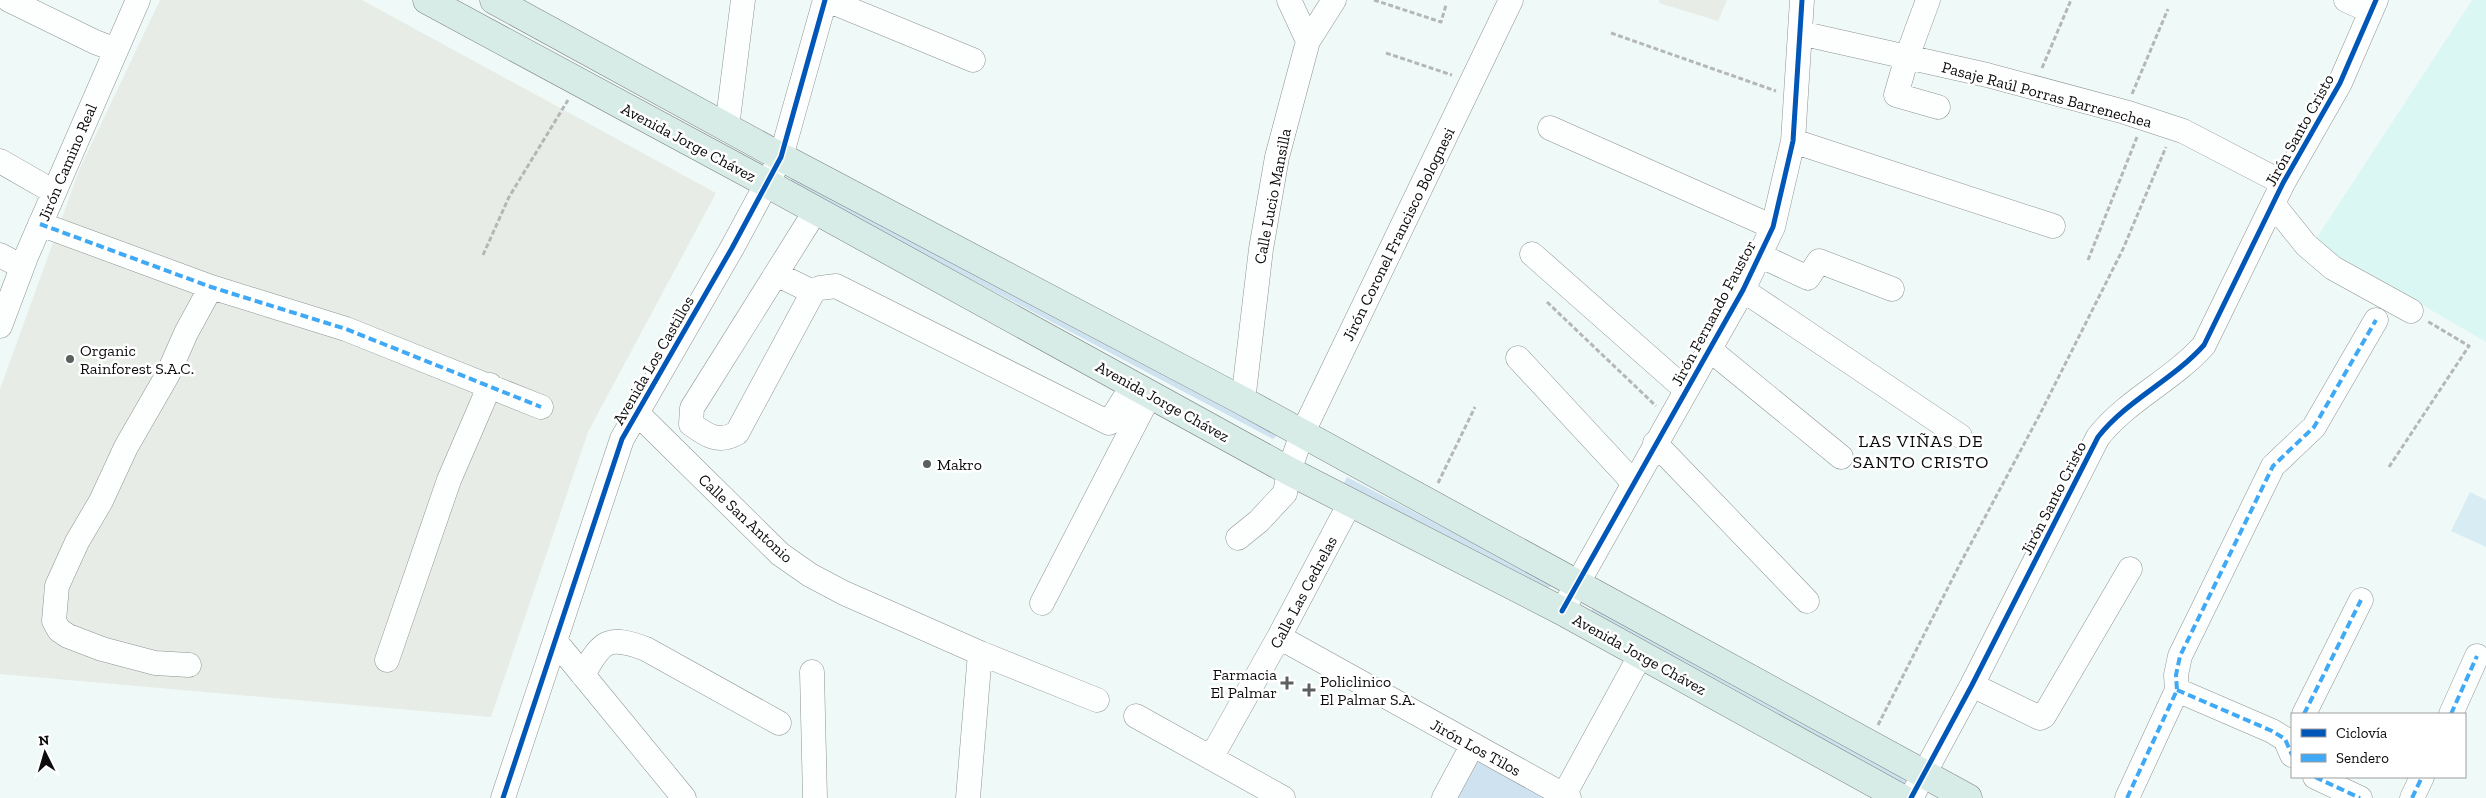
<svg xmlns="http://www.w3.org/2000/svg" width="2486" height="798" viewBox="0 0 2486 798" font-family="'Zilla Slab',serif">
	<rect width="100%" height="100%" fill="#effaf8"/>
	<!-- industrial -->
	<path fill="#e8ece6" d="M 160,0 L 362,0 L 716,193 L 588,432 L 491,717 L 0,674 L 0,389 L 80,168 Z
		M 1659,0 L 1727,0 L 1718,21 L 1659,3 Z"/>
	<!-- farmland -->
	<path fill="#dbf7f4" d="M 2472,0 L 2486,0 L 2486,342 L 2314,242 Z"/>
	<!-- green -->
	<path fill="#cfe2ef" d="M 795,174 L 1278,435 L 1273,439 L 789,183 Z
		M 1347,477 L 1554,585 L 1539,592 L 1341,489 Z
		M 1594,606 L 1908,778 L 1903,787 L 1589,615 Z
		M 1481,757 L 1559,798 L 1449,798 L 1473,761 Z"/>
	<!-- pitch -->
	<path fill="#d8ecf3" d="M 2470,492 L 2486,500 L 2486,547 L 2451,531 Z"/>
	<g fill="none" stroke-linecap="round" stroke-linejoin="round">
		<!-- minor casing -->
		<g stroke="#8e9392" stroke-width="25">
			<path id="minor" d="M 9,0 L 95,42 L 116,50
				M 827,0 L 973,60
				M 1289,0 L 1308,41
				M 1928,0 L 1907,57 L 1896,95 L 1938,107
				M 2346,0 L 2370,11
				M 1800,33 L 1987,75 L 2125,112 L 2183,131 L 2283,183
				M 727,127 L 743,0
				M 1550,128 L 1773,227
				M 1793,141 L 2053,226
				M 0,161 L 54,192
				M 2273,204 L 2306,245 L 2333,268 L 2411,311
				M 816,210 L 692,408 L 691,424 C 706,435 718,444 737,433 L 813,292 L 820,288 L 836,286 L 1109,423 L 1133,385
				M 40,224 L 211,287 L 346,329 L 541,407
				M 1532,254 L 1686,390
				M 0,255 L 22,267
				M 1759,255 L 1808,278 L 1819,261 L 1892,289
				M 776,274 L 813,292
				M 1743,290 L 1960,436
				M 0,326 L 26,257 L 138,0
				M 1709,349 L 1841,457
				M 1518,358 L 1633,482
				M 1243,401 L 1261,249 L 1277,157 L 1308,41 L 1334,0
				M 636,412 L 780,554 L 810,575 L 844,593 L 980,653 L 1097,700
				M 1655,443 L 1807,601
				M 1238,538 L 1259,521 L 1285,493 L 1289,471 L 1302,434 L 1511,0
				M 1042,603 L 1150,394
				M 1562,611 L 1743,290 L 1773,227 L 1793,141 L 1802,0
				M 1279,637 L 1569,798
				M 556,642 L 684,798
				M 387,660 L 449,480 L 490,385
				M 189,665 L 155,663 L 102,649 L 68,636 L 59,630 L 54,621 L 57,586 L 77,542 L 101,501 L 126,447 L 168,374 L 186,333 L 211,287
				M 812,672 L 815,798
				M 583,675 C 602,640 608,635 646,649 L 779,723
				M 1972,685 L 2040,718 L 2044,716 L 2130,569
				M 2177,690 L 2272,731 L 2285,739 L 2292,755
				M 2304,714 L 2361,600
				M 2451,714 L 2477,656
				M 1136,716 L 1283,798
				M 1211,758 L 1279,637 L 1350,503
				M 2315,777 L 2360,798
				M 1564,795 L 1641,654
				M 503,798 L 622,439 L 732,248 L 781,157 L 825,0
				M 968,798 L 980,653
				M 1444,798 L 1472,746
				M 1911,798 L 1972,685 L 2098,437 C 2127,400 2173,380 2204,345 L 2283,183 L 2340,83 L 2376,0
				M 2127,798 L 2177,690 L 2176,675 L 2180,656 L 2273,466 L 2314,427 L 2376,320
				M 2412,798 L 2422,777"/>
		</g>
		<!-- major casing -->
		<g stroke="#7b807f" stroke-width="29">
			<path id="major" d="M 427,0 L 768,184 L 1289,471 L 1562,611 L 1901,798
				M 494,0 L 781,157 L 1243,401 L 1968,798"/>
		</g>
		<!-- path -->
		<path stroke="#b5b7b7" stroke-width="3" stroke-dasharray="5 2.5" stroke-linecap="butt" d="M 1374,0 L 1441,22 L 1446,5
			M 1611,33 L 1776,91
			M 1386,53 L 1452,75
			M 2042,68 L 2071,0
			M 2132,94 L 2168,9
			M 483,255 L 509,197 L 568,100
			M 2088,260 L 2137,137
			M 1547,302 L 1656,406
			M 2389,467 L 2469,346 L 2427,321
			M 1438,483 L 1475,407
			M 1878,725 L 1960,564 L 2039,416 L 2123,249 L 2166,147"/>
		<!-- minor -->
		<use href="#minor" stroke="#fdfefe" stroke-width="24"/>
		<!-- major -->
		<use href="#major" stroke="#d7ece6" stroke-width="28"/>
		<!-- quiet -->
		<path stroke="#3fa9f5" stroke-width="4" stroke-dasharray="8 4" stroke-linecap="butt" d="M 40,224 L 211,287 L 346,329 L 541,407
			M 2177,690 L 2272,731 L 2285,739 L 2292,755
			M 2304,714 L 2361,600
			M 2451,714 L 2477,656
			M 2315,777 L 2360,798
			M 2127,798 L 2177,690 L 2176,675 L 2180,656 L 2273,466 L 2314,427 L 2376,320
			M 2412,798 L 2422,777"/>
		<!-- cycleway casing -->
		<g stroke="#fff" stroke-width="8">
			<path id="cycleway" d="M 1562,611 L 1743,290 L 1773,227 L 1793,141 L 1802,0
				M 503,798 L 622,439 L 732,248 L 781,157 L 825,0
				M 1911,798 L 1972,685 L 2098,437 C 2127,400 2173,380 2204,345 L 2283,183 L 2340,83 L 2376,0"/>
		</g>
		<!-- cycleway -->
		<use href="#cycleway" stroke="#0057b8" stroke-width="5"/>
	</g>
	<!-- markers -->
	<g fill="#5b5f5e" stroke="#fff" stroke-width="2">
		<circle cx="70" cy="359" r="5"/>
		<circle cx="927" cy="464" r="5"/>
		<path d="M1284.5 675.5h5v5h5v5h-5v5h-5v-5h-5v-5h5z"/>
		<path d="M1306.5 682.5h5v5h5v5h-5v5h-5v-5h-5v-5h5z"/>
	</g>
	<g text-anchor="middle" stroke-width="5" stroke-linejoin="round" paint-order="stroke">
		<!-- street labels -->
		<g font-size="16" fill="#0b0b0b" stroke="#fff">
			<text transform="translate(2047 94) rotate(15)" y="6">Pasaje Raúl Porras Barrenechea</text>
			<text transform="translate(2299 130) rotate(-61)" y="6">Jirón Santo Cristo</text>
			<text transform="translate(689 142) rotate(28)" y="6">Avenida Jorge Chávez</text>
			<text transform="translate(67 162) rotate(-67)" y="6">Jirón Camino Real</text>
			<text transform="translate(1272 196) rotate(-79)" y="6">Calle Lucio Mansilla</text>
			<text transform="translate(1398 234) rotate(-64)" y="6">Jirón Coronel Francisco Bolognesi</text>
			<text transform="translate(1713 313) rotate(-62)" y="6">Jirón Fernando Faustor</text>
			<text transform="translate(653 360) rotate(-60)" y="6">Avenida Los Castillos</text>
			<text transform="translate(1163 401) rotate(29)" y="6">Avenida Jorge Chávez</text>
			<text transform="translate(2053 498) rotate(-63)" y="6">Jirón Santo Cristo</text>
			<text transform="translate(746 518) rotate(43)" y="6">Calle San Antonio</text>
			<text transform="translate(1303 592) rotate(-62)" y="6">Calle Las Cedrelas</text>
			<text transform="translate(1640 654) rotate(29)" y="6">Avenida Jorge Chávez</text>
			<text transform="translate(1476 747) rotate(29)" y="6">Jirón Los Tilos</text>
		</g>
		<!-- poi labels -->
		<g font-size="16" fill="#0b0b0b" stroke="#fff" text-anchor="start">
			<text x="80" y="356">Organic<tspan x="80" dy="18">Rainforest S.A.C.</tspan></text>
			<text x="937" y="470">Makro</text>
			<text x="1277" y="680" text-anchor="end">Farmacia<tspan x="1277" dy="18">El Palmar</tspan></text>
			<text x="1320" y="687">Policlinico<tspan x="1320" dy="18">El Palmar S.A.</tspan></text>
		</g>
		<!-- neighbourhood labels -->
		<g font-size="18" letter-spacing="1" fill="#0b0b0b" stroke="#fff">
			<text x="1921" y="447">LAS VIÑAS DE<tspan x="1921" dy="21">SANTO CRISTO</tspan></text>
		</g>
	</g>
	<!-- legend -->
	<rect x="2291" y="713" width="175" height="65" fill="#ffffff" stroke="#9d9d9d"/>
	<rect x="2301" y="729" width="25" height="8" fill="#0057b8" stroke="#9d9d9d"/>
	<text x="2336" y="738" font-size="15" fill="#0b0b0b">Ciclovía</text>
	<rect x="2301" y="754" width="25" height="8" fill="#3fa9f5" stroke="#9d9d9d"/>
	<text x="2336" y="763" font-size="15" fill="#0b0b0b">Sendero</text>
	<!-- north arrow -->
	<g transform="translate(45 753) rotate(355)" stroke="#ffffff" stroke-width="4" paint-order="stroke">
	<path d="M0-4L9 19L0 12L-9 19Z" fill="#0b0b0b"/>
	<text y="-8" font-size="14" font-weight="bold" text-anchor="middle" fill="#0b0b0b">N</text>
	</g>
</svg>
